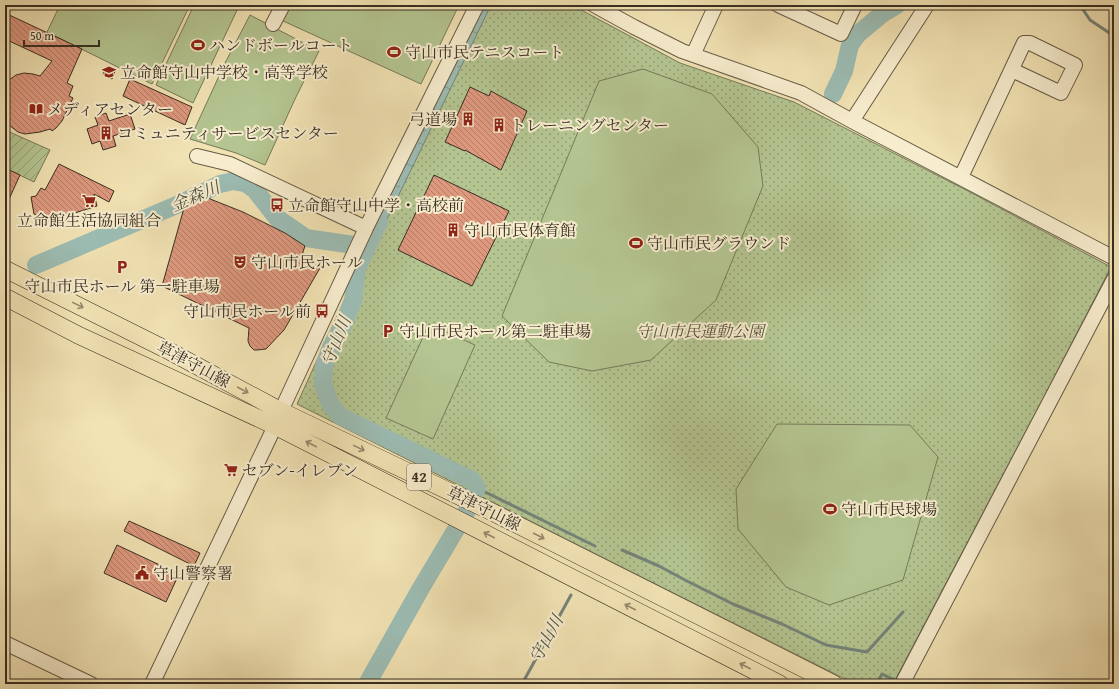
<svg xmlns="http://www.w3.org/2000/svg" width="1119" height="689" viewBox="0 0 1119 689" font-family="'Gentium Book Plus','Noto Serif JP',serif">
	<defs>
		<pattern id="park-dots" width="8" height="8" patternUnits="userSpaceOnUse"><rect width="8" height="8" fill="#b4c591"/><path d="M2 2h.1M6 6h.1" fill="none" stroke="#93a076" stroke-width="1.8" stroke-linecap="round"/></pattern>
		<pattern id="garden-furrows" width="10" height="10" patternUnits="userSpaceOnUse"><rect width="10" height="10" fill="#b4c591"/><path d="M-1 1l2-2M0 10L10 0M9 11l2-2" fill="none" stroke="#93a076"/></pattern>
		<pattern id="water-ripples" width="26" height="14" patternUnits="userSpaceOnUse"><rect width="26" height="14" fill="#9cbdb4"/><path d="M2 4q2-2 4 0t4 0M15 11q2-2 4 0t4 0" fill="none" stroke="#809a92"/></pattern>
		<pattern id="building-back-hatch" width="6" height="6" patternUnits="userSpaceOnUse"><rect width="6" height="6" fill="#dd987e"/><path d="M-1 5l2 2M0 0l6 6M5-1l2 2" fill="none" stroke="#b47c67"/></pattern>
	</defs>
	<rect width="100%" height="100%" fill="#f2e3b4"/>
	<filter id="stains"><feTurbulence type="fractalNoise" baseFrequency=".005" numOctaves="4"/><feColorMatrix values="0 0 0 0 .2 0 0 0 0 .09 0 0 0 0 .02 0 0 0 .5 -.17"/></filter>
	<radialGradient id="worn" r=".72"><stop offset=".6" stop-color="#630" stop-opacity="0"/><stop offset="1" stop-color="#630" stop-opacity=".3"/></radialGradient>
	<!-- park -->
	<path fill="url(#park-dots)" stroke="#767a5a" d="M 479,5 L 572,5 L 680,63 L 794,102 L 968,191 L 1111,267 L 1050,385 L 893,684 L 855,684 L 297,404 Z"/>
	<!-- garden -->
	<path fill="url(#garden-furrows)" stroke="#767a5a" d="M 5,130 L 50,150 L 34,182 L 5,168 Z"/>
	<!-- pitch -->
	<path fill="#b4c591" stroke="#767a5a" d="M 60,5 L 190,5 L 152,84 L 47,32 Z
		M 194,5 L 239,6 L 193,103 L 156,85 Z
		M 289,5 L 459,5 L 421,84 L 281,20 Z
		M 250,15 L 319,51 L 295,99 L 265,165 L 236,153 L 190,139 L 225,63 Z
		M 643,69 L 712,94 L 758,147 L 763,186 L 716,300 L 651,360 L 592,371 L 549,362 L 502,316 L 599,81 Z
		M 429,324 L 475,345 L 433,439 L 386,418 Z
		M 777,424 L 910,425 L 938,457 L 903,580 L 829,605 L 786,587 L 738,529 L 736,489 Z"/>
	<!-- water -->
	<path fill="url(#water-ripples)" stroke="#74847a" d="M 481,5 L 491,5 L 392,209 L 374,245 L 364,243 Z"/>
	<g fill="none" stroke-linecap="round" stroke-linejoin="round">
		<!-- stream -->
		<path stroke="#74847a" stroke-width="3" d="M 1080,5 L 1090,20 L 1114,36
			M 477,488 L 595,546
			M 622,550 L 659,566 L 685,580 L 733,604 L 782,624 L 826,645 L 867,652 L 903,612
			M 522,684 L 571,595
			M 877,684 L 882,674 L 899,682"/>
		<!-- river -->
		<path stroke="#9cbdb4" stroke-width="18" d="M 833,94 L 844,71 L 850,45 L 858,34 L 882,14 L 897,5
			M 36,265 L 179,204 L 220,184 L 233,181 L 245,183 L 255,190 L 277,218 L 306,238 L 367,247
			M 367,684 L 421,588 L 467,511 L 477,488 L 472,480 L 340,416 L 330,404 L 323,383 L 324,366 L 331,347 L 344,323 L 353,300 L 357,268 L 379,222"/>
	</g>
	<!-- building -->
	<path fill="url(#building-back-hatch)" stroke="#382e22" d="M 5,13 L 82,49 L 67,83 L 73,86 L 69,96 L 73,98 L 62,121 L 56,128 L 52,131 L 50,129 L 40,132 L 25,134 L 18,132 L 5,122 L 5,83 L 16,75 L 24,73 L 33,74 L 40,76 L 52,61 L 5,39 Z
		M 106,67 L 115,71 L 112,79 L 103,74 Z
		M 130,79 L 192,107 L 185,125 L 123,96 Z
		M 470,87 L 489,96 L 491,91 L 527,111 L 501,170 L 465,150 L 465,151 L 445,142 Z
		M 106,113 L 109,121 L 130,114 L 135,129 L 113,136 L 116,146 L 103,150 L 100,141 L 92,144 L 87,129 L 98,125 L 95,117 Z
		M 59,164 L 114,191 L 109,202 L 94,194 L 97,206 L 49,221 L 34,214 L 31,197 L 36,196 L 41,188 L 45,190 Z
		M 5,168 L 20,175 L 5,208 Z
		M 434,175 L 509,211 L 472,286 L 398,250 Z
		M 195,193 L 243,212 L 285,233 L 305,246 L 302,255 L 320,268 L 284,330 L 266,349 L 257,350 L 254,350 L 250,346 L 248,341 L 249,328 L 162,286 L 184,208 Z
		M 129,521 L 200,553 L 194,566 L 124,531 Z
		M 117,545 L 179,574 L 166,602 L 104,573 Z"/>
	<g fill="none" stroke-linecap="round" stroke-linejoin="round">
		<!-- minor casing -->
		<g stroke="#665b46" stroke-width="16">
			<path id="minor" d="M 594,5 L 634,27 L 682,51 L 801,93 L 852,121 L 1114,258
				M 778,5 L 841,34 L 855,5
				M 273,24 L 283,5
				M 693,55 L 716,5
				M 852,121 L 927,5
				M 197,156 L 230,164 L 366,228
				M 961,177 L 1024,43 L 1030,43 L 1075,65 L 1061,93 L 1012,70
				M 5,643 L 91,684
				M 152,684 L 275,426 L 281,411 L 366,228 L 477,5
				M 902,684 L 1114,279"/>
		</g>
		<!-- major casing -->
		<g stroke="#382e22" stroke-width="18">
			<path id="major" d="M 5,269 L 171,352 L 281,411 L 490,511 L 834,684
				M 5,297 L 78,335 L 275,426 L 780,684"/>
		</g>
		<!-- minor -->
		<use href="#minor" stroke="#f7edce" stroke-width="14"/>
		<!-- major -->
		<use href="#major" stroke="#f2e3b4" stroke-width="17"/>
	</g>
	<!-- one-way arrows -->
	<defs><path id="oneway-shaft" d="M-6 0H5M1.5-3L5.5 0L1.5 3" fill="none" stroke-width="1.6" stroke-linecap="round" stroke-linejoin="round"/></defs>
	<g stroke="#95886b">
		<use href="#oneway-shaft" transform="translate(78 305) rotate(26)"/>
		<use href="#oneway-shaft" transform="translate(243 390) rotate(28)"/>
		<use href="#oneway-shaft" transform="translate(311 444) rotate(-153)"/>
		<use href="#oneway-shaft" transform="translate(359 448) rotate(26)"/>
		<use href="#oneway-shaft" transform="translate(489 535) rotate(-153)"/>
		<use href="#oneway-shaft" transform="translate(539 536) rotate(27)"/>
		<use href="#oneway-shaft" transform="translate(630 607) rotate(-153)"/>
		<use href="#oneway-shaft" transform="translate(745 666) rotate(-153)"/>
	</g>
	<!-- icons -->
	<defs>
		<g id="stadium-bare" transform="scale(1.08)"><path d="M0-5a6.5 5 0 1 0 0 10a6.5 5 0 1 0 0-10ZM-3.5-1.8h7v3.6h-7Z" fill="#8f2418" stroke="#f7edce" stroke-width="2.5" paint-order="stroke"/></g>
		<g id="school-bare" transform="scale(1.08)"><path d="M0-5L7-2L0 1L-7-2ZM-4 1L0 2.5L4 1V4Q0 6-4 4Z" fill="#8f2418" stroke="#f7edce" stroke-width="2.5" paint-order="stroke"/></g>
		<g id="library-bare" transform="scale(1.08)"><path d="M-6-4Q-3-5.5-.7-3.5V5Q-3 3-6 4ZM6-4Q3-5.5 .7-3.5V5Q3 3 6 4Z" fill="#8f2418" stroke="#f7edce" stroke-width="2.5" paint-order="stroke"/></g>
		<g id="building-bare" transform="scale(1.08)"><path d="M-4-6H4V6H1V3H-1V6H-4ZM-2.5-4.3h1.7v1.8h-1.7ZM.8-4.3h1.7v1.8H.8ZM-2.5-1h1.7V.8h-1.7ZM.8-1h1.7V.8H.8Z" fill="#8f2418" stroke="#f7edce" stroke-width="2.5" paint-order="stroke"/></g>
		<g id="supermarket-bare" transform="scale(1.08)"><path d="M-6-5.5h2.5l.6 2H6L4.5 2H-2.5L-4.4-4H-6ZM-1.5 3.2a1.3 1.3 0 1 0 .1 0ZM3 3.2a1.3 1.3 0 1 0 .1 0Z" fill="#8f2418" stroke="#f7edce" stroke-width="2.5" paint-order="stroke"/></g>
		<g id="bus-bare" transform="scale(1.08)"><path d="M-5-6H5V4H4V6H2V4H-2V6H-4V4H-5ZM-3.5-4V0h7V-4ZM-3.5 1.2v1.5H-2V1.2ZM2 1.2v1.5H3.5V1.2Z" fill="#8f2418" stroke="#f7edce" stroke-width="2.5" paint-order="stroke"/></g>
		<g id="theatre-bare" transform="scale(1.08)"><path d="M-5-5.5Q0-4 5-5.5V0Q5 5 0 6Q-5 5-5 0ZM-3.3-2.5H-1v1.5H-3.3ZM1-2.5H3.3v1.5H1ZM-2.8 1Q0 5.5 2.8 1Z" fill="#8f2418" stroke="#f7edce" stroke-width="2.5" paint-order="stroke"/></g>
		<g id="parking-bare" transform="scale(1.08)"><path d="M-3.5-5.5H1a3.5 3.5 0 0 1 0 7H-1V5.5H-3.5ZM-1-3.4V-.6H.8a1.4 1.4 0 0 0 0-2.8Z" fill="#8f2418" stroke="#f7edce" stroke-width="2.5" paint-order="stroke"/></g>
		<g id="civic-bare" transform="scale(1.08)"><path d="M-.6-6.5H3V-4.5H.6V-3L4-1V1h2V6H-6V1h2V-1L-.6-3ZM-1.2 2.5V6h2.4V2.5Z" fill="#8f2418" stroke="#f7edce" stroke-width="2.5" paint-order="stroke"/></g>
	</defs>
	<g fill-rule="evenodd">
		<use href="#stadium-bare" x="198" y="45"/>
		<use href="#stadium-bare" x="394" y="52"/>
		<use href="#school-bare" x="109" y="72"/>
		<use href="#library-bare" x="36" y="109"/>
		<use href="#building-bare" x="468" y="119"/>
		<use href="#building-bare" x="499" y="125"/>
		<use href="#building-bare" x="106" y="133"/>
		<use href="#supermarket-bare" x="89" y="201"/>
		<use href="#bus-bare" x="277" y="205"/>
		<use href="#building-bare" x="453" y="230"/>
		<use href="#stadium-bare" x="636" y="243"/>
		<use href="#theatre-bare" x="240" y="262"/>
		<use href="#parking-bare" x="122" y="267"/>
		<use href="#bus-bare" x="322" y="311"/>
		<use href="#parking-bare" x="388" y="331"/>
		<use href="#supermarket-bare" x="231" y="470"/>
		<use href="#stadium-bare" x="830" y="509"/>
		<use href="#civic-bare" x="142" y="573"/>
	</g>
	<g text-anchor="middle" stroke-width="4" stroke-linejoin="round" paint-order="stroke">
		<!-- shield labels -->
		<rect fill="#f7edce" stroke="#716756" stroke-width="1" x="407" y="464" width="24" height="26" rx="3"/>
		<g font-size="15" font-weight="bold" fill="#382e22">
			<text x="419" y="482">42</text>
		</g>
		<!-- poi labels -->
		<g font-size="16" fill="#382e22" stroke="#f7edce" text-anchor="start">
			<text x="209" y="51">ハンドボールコート</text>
			<text x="405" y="58">守山市民テニスコート</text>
			<text x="120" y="78">立命館守山中学校・高等学校</text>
			<text x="47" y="115">メディアセンター</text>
			<text x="457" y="125" text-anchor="end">弓道場</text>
			<text x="510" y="131">トレーニングセンター</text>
			<text x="117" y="139">コミュニティサービスセンター</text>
			<text x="288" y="211">立命館守山中学・高校前</text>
			<text x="89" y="226" text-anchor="middle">立命館生活協同組合</text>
			<text x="464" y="236">守山市民体育館</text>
			<text x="647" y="249">守山市民グラウンド</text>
			<text x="251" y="268">守山市民ホール</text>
			<text x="122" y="292" text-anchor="middle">守山市民ホール 第一駐車場</text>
			<text x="311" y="317" text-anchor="end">守山市民ホール前</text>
			<text x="399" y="337">守山市民ホール第二駐車場</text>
			<text x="242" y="476">セブン-イレブン</text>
			<text x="841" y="515">守山市民球場</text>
			<text x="153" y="579">守山警察署</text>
		</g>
		<!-- park labels -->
		<g font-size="16" font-style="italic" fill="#57543e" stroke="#f7edce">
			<text x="700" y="337">守山市民運動公園</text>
		</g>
		<!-- street labels -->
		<g font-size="16" fill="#382e22" stroke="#f7edce">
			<text transform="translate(194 364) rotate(28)" y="6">草津守山線</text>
			<text transform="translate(484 508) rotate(26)" y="6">草津守山線</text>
		</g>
		<!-- water labels -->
		<g font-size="17" font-style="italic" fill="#515246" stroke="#f7edce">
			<text transform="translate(195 196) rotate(-23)" y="6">金森川</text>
			<text transform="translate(336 341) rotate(-68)" y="6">守山川</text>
			<text transform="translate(546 639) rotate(-61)" y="6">守山川</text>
		</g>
	</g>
	<!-- margin -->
	<rect width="1119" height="689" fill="none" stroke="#f2e3b4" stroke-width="20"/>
	<rect x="6" y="6" width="1107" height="677" fill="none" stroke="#382e22" stroke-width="2"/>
	<rect x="10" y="10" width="1099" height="669" fill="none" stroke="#382e22"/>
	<!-- scale -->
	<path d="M24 40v6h75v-6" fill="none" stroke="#382e22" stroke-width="2"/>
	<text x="30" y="40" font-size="12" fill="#382e22" stroke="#f7edce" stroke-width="3" paint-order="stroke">50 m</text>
	<rect width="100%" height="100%" filter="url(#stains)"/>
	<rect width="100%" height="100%" fill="url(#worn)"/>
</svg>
